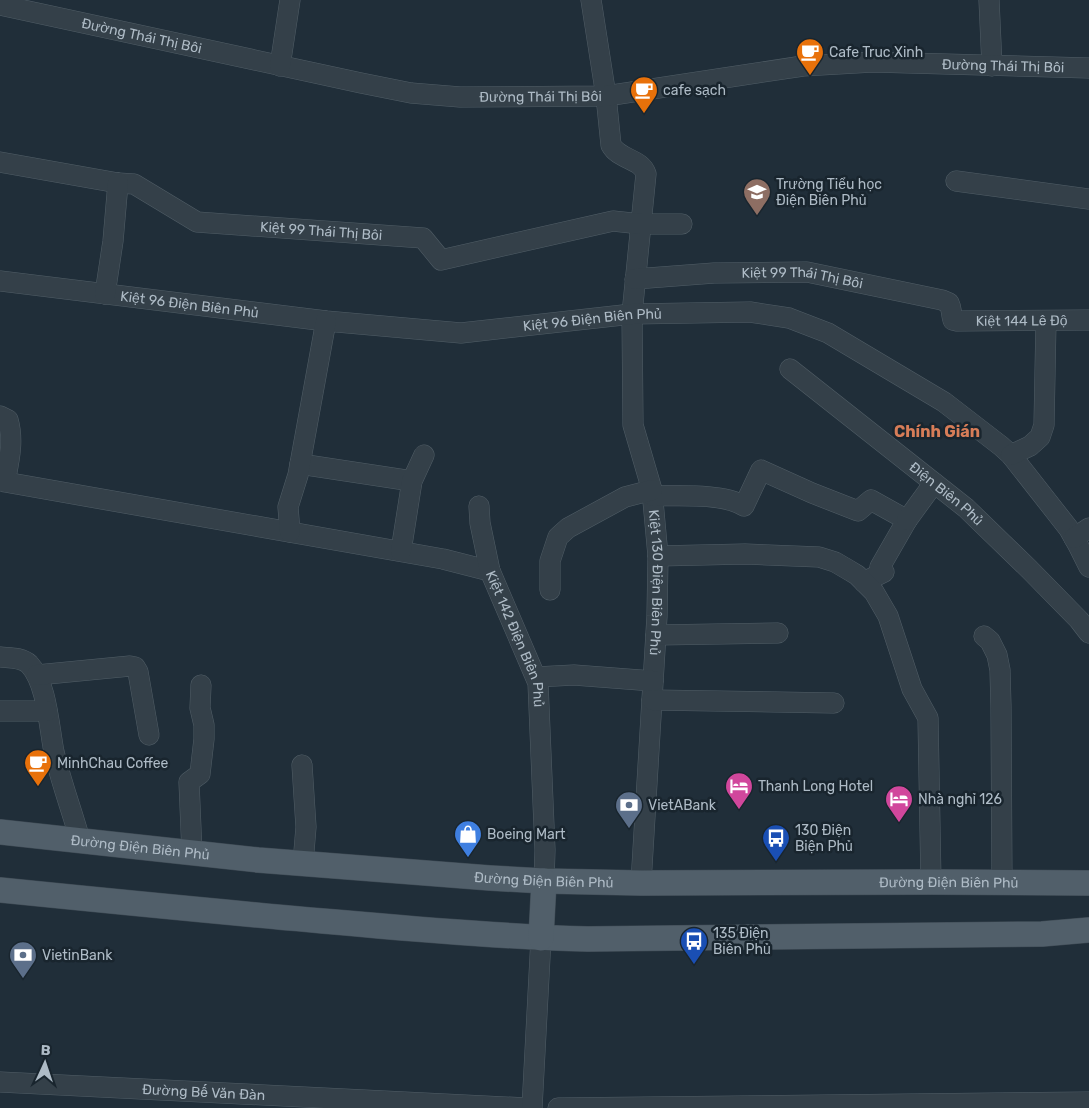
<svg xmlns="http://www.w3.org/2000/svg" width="1089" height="1108" viewBox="0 0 1089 1108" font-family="Rubik,sans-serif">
	<rect width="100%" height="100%" fill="#202e39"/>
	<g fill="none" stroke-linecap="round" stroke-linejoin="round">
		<!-- minor casing -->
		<g stroke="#515e67" stroke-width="21">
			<g id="minor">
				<path id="s1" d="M 591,0 L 606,96 L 611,145 C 619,160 641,158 646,174 L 632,314 L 633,425 L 652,490 L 658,556 L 657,616 L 641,883"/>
				<path d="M 989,0 L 992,66"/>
				<path id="s2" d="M 0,5 L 361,83 L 411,93 L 460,97 L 606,96 L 803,66 L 873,62 L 1089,68"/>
				<path d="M 280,66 L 290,0"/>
				<path id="s3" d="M 0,162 L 118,183 L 134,184 L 197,222 L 423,238 L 441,260 L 613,221 L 641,224 L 682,224"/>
				<path d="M 956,181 L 1089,199"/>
				<path id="s4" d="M 635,279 L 714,273 L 807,272 L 942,300 L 949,303 C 952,309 951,314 953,320 L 957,321 L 1089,320"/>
				<path id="s5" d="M 0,281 L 326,321 L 461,333 L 632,314 L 750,312 L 789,318 L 828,333 L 944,402 L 1001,446 L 1011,455 L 1069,529 L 1078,545 L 1089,567"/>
				<path d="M 105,294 L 113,241 L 118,183"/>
				<path id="s6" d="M 790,369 L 966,508 L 1029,569 L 1079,620 L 1089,633"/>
				<path id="s7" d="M 0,416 L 8,420 C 14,441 9,461 5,482 L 443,559 L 490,571 L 538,683 L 545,850 L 544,881"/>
				<path d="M 1011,455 L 1030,446 L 1040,437 L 1044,425 L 1046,321"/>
				<path d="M 300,464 L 412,481"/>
				<path d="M 653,496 C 678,496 723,493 744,506 L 761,470 L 812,493 L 858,511 L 871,500 L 907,520 L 880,567 L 884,572 L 864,582"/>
				<path d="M 479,506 L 480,523 L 490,571"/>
				<path d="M 907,520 L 934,483"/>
				<path d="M 290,532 L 288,507 L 298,475 L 326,321"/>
				<path d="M 1074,538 L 1089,528"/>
				<path d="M 401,551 L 412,481 L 424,455"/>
				<path d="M 658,556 L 745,554 L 819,557 L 835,562 L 847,569 L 857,575 L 874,592 L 888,616 L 912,689 L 928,718 L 931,882"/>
				<path d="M 550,590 L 550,561 L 558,537 L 568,528 L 625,497 L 652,490"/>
				<path d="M 656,635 L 778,633"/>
				<path d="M 984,636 L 990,641 L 997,655 L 1000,670 L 1001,707 L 1002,882"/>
				<path d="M 0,657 C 10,658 21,657 29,664 C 47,683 49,727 54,752 C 61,782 72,811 80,840"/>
				<path d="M 37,675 L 130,666 L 135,667 L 138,672 L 149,735"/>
				<path d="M 536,677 L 574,675 L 653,681"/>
				<path d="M 652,700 L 834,703"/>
				<path d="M 0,711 L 47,711"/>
				<path d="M 302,765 L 306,827 L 303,863"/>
				<path d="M 192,853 L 189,782 L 200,774 L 204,739 L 204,725 L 200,708 L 201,685"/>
				<path id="s8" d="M 0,1082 L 527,1108"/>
				<path d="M 532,1108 L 541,938"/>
				<path d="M 558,1108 L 1089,1102"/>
			</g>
		</g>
		<!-- major casing -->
		<g stroke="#3d4953" stroke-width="26">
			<g id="major">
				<path id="s9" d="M 0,832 L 258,860 L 490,878 L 544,881 L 641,883 L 931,882 L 1089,883"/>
				<path d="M 0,890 C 119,902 238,914 358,924 C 435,931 511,937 588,939 L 1042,934 L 1089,930"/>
				<path d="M 541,938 L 544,881"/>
			</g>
		</g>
		<!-- minor -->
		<use href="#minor" stroke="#344049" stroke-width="20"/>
		<!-- major -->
		<use href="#major" stroke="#515f6a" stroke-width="25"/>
	</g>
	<!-- icons -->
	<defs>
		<g id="cafe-pin" transform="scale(1.4375)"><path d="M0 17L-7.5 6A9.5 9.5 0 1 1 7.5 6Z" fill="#e8710a" stroke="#19252e"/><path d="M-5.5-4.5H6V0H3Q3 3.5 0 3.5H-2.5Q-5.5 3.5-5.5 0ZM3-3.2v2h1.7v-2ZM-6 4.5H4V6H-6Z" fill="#fff"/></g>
		<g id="school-pin" transform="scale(1.4375)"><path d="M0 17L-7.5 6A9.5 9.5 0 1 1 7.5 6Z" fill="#8d6e63" stroke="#19252e"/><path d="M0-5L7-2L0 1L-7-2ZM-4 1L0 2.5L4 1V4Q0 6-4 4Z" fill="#fff"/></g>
		<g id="hotel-pin" transform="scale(1.4375)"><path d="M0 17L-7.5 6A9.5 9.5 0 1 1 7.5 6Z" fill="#d1479c" stroke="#19252e"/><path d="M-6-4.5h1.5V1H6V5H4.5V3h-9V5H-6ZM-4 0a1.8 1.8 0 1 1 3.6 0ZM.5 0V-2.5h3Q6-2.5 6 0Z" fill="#fff"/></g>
		<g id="bank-pin" transform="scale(1.4375)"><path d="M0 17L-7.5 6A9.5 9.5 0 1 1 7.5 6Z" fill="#5c6f8a" stroke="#19252e"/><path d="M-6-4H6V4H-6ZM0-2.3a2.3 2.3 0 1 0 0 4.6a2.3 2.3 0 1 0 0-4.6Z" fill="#fff"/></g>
		<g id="shop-pin" transform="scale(1.4375)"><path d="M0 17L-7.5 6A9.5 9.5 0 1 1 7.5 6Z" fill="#3f7fe0" stroke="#19252e"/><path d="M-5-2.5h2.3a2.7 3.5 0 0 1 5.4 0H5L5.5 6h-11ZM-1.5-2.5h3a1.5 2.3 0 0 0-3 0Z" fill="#fff"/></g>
		<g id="bus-pin" transform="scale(1.4375)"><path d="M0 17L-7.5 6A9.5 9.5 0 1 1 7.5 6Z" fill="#1a4fb4" stroke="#19252e"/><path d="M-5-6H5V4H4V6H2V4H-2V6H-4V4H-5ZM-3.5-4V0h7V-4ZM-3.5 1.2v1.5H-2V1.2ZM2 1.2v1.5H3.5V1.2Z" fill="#fff"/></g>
	</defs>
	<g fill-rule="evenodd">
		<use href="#cafe-pin" x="810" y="52"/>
		<use href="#cafe-pin" x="644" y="90"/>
		<use href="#school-pin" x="757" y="192"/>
		<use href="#cafe-pin" x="38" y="763"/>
		<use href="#hotel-pin" x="739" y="786"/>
		<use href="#hotel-pin" x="899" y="799"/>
		<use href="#bank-pin" x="629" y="805"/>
		<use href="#shop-pin" x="468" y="834"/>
		<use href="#bus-pin" x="776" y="838"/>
		<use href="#bus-pin" x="694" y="941"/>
		<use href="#bank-pin" x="23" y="955"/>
	</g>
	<g text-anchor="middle" stroke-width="5" stroke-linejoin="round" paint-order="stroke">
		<!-- street labels -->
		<g font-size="14" fill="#aebbc6" stroke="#19252e">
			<text dy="5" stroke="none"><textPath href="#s2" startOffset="145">Đường Thái Thị Bôi</textPath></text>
			<text dy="5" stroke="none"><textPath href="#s2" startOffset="1015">Đường Thái Thị Bôi</textPath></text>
			<text dy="5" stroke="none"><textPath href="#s2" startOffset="550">Đường Thái Thị Bôi</textPath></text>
			<text dy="5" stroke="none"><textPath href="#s3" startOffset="334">Kiệt 99 Thái Thị Bôi</textPath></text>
			<text dy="5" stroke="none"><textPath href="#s4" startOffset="168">Kiệt 99 Thái Thị Bôi</textPath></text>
			<text dy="5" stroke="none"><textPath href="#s5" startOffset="191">Kiệt 96 Điện Biên Phủ</textPath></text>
			<text dy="5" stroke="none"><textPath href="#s5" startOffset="596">Kiệt 96 Điện Biên Phủ</textPath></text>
			<text dy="5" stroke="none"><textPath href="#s4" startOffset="404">Kiệt 144 Lê Độ</textPath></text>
			<text dy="5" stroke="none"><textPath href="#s6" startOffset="200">Điện Biên Phủ</textPath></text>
			<text dy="5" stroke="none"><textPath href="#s1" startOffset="605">Kiệt 130 Điện Biên Phủ</textPath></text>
			<text dy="5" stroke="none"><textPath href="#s7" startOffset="638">Kiệt 142 Điện Biên Phủ</textPath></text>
			<text dy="5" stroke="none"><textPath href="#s9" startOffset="141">Đường Điện Biên Phủ</textPath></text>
			<text dy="5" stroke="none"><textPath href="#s9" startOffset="546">Đường Điện Biên Phủ</textPath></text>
			<text dy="5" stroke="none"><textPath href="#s9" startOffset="951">Đường Điện Biên Phủ</textPath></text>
			<text dy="5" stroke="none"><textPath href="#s8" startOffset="204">Đường Bế Văn Đàn</textPath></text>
		</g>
		<!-- poi labels -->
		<g font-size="14" fill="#aebbc6" stroke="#19252e" text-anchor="start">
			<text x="829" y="57">Cafe Truc Xinh</text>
			<text x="663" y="95">cafe sạch</text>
			<text x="776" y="189">Trường Tiểu học<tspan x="776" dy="16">Điện Biên Phủ</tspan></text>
			<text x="57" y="768">MinhChau Coffee</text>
			<text x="758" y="791">Thanh Long Hotel</text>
			<text x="918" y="804">Nhà nghỉ 126</text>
			<text x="648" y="810">VietABank</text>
			<text x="795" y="835">130 Điện<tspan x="795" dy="16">Biện Phủ</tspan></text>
			<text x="487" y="839">Boeing Mart</text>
			<text x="713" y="938">135 Điện<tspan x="713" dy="16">Biên Phủ</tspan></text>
			<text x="42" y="960">VietinBank</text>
		</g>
		<!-- quarter labels -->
		<g font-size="16" font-weight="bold" fill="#d77d58" stroke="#19252e">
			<text x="937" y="437">Chính Gián</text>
		</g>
	</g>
	<!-- north arrow -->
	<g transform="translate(45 1063) rotate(3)" stroke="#19252e" stroke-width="4" paint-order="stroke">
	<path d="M0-4L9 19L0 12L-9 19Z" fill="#aebbc6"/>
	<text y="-8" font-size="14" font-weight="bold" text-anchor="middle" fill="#aebbc6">B</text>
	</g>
</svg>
